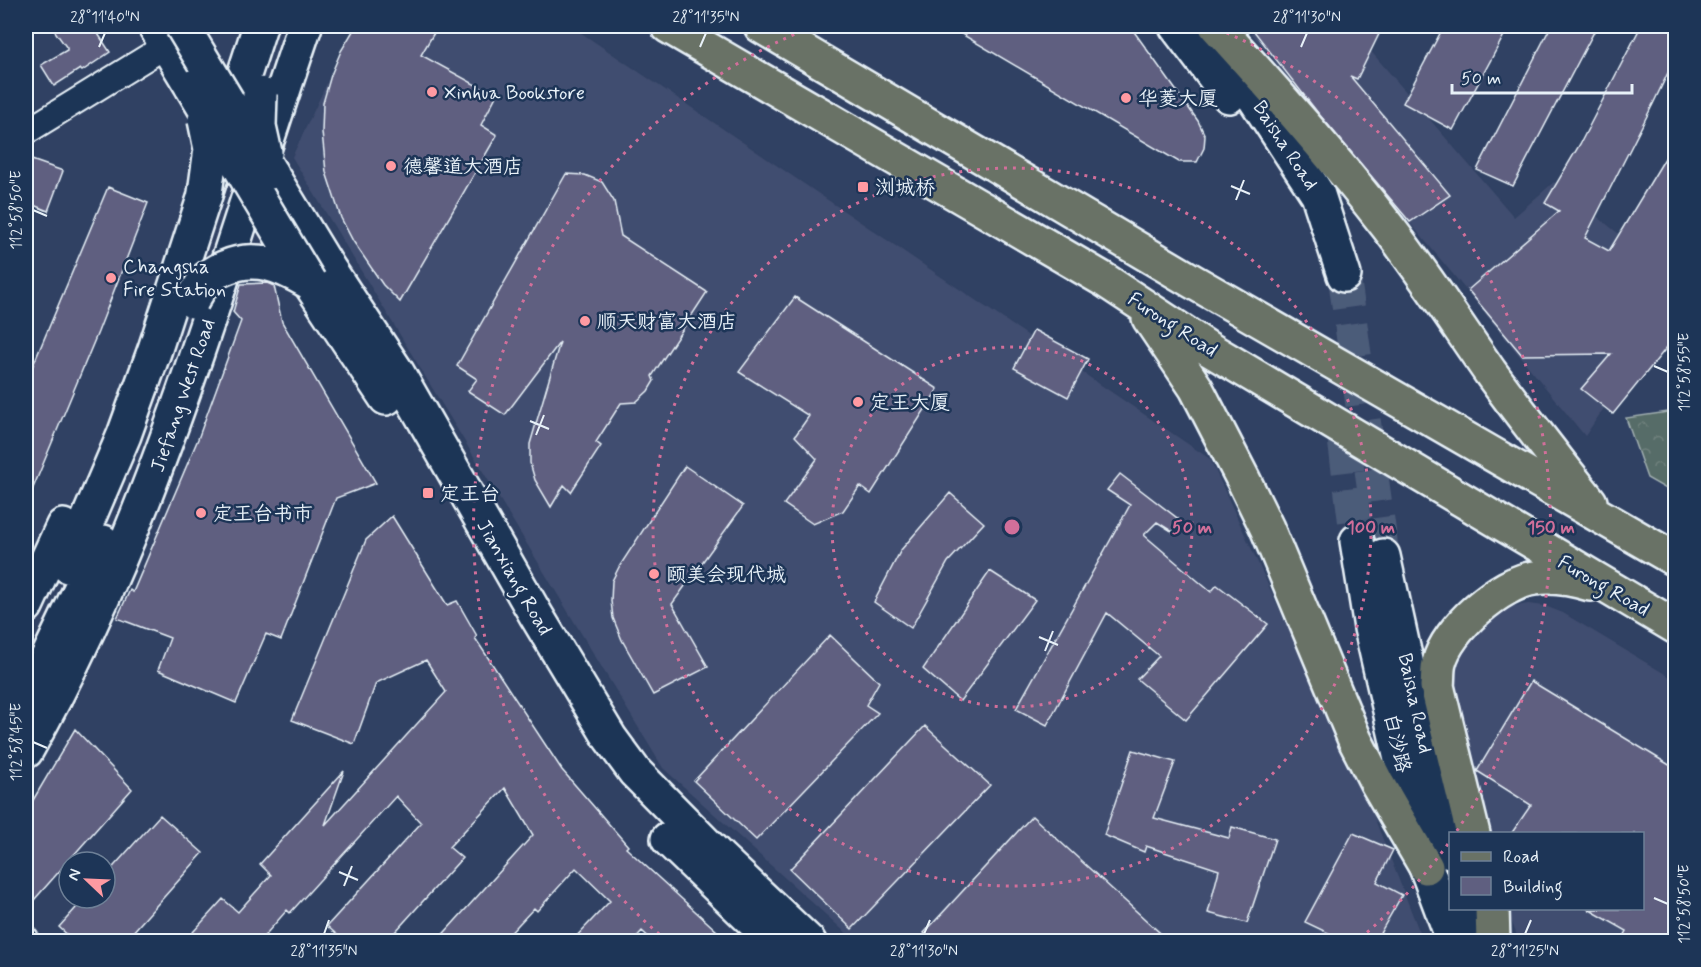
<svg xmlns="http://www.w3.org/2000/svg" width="1701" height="967" viewBox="0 0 1701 967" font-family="Mynerve,'LXGW WenKai TC',sans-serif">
	<defs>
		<pattern id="park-crowns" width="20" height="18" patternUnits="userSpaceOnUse" patternTransform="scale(1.5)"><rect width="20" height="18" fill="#576c67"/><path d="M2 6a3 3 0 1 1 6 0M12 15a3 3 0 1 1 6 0" fill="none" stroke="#6f817e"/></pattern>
	</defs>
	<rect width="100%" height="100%" fill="#304163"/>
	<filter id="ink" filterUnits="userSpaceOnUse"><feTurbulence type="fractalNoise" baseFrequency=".0167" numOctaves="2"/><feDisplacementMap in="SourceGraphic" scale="12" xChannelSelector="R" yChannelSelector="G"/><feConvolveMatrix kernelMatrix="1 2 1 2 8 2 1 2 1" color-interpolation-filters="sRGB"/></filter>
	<g filter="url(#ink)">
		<!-- built -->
		<path fill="#414d6f" d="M 354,26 L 571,26 L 1210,459 L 1367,799 L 1423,941 L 855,941 L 663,768 L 292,157 Z
			M 1245,26 L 1349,26 L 1514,217 L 1554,182 L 1675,279 L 1675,303 L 1585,436 L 1452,273 Z
			M 1528,604 L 1545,606 L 1563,613 L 1675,680 L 1675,941 L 1519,941 L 1507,909 L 1642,908 L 1642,834 L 1486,833 L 1450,693 L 1458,651 L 1487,618 L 1508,607 Z"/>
		<!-- park -->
		<path fill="url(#park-crowns)" stroke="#a0aeb0" stroke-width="1.5" d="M 1675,411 L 1676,411 L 1675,494 L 1647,478 L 1626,418 Z"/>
		<!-- building -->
		<path fill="#5f5f80" stroke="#e8f1f8" stroke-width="1.5" d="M 51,26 L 93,26 L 110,52 L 82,71 L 80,69 L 54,86 L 41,65 L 67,50 L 67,48 Z
			M 356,26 L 438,26 L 421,55 L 496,96 L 481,125 L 497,135 L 400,302 L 383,285 L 353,241 L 341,218 L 326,172 L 322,132 L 323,103 L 331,75 L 341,51 Z
			M 948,26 L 1130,26 L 1198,121 L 1205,136 L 1204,148 L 1197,162 L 1179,162 Z
			M 1250,26 L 1383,26 L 1357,79 L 1350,76 L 1450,195 L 1410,222 L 1318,113 Z
			M 1444,26 L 1509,26 L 1453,130 L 1403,103 Z
			M 1551,26 L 1597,26 L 1513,186 L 1477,170 Z
			M 1641,26 L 1676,26 L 1676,56 L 1653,104 L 1585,238 L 1609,251 L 1676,140 L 1676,336 L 1613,414 L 1581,389 L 1611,354 L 1522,355 L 1468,290 L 1559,211 L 1545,203 L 1580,144 Z
			M 26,158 L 63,171 L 48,211 L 26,202 Z
			M 566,174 L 585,175 L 602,182 L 614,201 L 621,236 L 707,292 L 652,376 L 654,381 L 648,391 L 636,402 L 621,403 L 596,442 L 601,446 L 571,492 L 564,485 L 551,507 L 535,480 L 530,463 L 530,444 L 560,342 L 505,415 L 468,391 L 477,379 L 457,366 Z
			M 108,187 L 148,203 L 98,332 L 26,505 L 26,382 Z
			M 267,283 L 274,286 L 282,322 L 376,483 L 336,498 L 281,640 L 266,634 L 236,703 L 158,670 L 170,638 L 117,618 L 130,590 L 133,592 L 198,439 L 241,321 L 233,312 L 241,284 Z
			M 795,297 L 938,389 L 871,494 L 860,486 L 843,511 L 813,524 L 784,504 L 817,459 L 795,436 L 809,416 L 739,372 Z
			M 1034,330 L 1088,359 L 1068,397 L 1014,368 Z
			M 685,466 L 743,506 L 672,604 L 708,667 L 653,695 L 622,640 L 613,618 L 611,601 L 612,581 L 619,567 Z
			M 1120,474 L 1181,521 L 1173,532 L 1157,522 L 1144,535 L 1211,592 L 1217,585 L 1268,624 L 1186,720 L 1137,679 L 1159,656 L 1107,613 L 1047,725 L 1016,709 L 1130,505 L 1107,490 Z
			M 950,493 L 984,523 L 948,562 L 911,628 L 874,602 L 901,550 Z
			M 392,516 L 447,605 L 457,601 L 477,636 L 475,638 L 562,770 L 628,846 L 626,848 L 729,942 L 654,942 L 642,931 L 632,942 L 571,942 L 610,901 L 576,868 L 537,911 L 534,908 L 502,942 L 436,942 L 533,835 L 505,788 L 449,847 L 462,858 L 386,942 L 345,942 L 327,926 L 421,823 L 396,796 L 290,913 L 287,910 L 259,942 L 184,942 L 223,899 L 238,912 L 271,875 L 260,864 L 344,771 L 325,825 L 446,692 L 426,660 L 376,683 L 354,744 L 292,720 L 366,540 Z
			M 990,571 L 1035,600 L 960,701 L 923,669 Z
			M 830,635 L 879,682 L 866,705 L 878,713 L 756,840 L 694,781 Z
			M 1531,681 L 1676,769 L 1676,942 L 1621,942 L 1627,931 L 1588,909 L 1642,909 L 1642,834 L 1511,834 L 1531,805 L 1477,771 Z
			M 925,726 L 990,785 L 852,929 L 790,869 Z
			M 75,729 L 132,789 L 26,909 L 26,812 Z
			M 1133,750 L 1175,762 L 1154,818 L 1229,838 L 1232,827 L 1275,839 L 1247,923 L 1208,913 L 1219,870 L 1146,846 L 1144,852 L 1104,835 Z
			M 160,815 L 203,853 L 124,942 L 75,942 L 59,927 L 85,898 L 105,898 L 105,876 Z
			M 1032,816 L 1067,848 L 1170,942 L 934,942 L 924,933 Z
			M 1353,833 L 1393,850 L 1377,882 L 1402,895 L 1375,942 L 1358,942 L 1346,935 L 1343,940 L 1305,922 Z"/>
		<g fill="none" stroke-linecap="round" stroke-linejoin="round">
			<!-- secondary-tunnel -->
			<path stroke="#4c5b79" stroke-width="33" stroke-dasharray="33 16" stroke-linecap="butt" d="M 1344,275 L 1383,556
				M 1344,439 L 1357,541"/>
			<!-- street casing -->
			<g stroke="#e8f1f8" stroke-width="28">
				<path id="street" d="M 26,132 L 167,45
					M 26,939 L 28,942"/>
			</g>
			<!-- secondary casing -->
			<g stroke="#e8f1f8" stroke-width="38">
				<path id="secondary" d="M 155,26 L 192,87
					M 1176,26 L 1229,96
					M 1219,44 L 1318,195 L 1344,275
					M 270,172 L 329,269 L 397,372 L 536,615 L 610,738 L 635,772 L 721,859 L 809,942
					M 309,282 L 386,398
					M 1357,541 L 1371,628 L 1426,867 L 1454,942
					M 1383,556 L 1442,824 L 1450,851
					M 68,566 L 124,435 L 155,349 L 260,26
					M 26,606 L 63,526
					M 26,703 L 103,542
					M 26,751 C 155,524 221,271 305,26
					M 668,839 L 775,942
					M 1468,908 L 1478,942"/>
			</g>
			<!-- primary casing -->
			<g stroke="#e8f1f8" stroke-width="38">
				<path id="primary" d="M 668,26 L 1103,279 L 1209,349 L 1676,627
					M 761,26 L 1192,281 L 1676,560
					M 1216,26 C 1275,91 1334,157 1388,227 C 1424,274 1456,323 1490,372 C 1522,416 1556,459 1590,502
					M 1149,318 L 1196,388 L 1243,479 L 1267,528 L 1355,740 L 1377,783 L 1426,867
					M 1473,834 L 1437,686 C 1438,679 1437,670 1439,663 C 1447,629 1501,582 1535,578 C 1553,575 1573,579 1590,584
					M 1492,908 L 1493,942"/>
			</g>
			<!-- street -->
			<use href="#street" stroke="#1d3557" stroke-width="24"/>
			<!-- secondary -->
			<use href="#secondary" stroke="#1d3557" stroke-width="33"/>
			<!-- primary -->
			<use href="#primary" stroke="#697266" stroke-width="33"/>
			<!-- secondary-bridge casing -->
			<g stroke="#e8f1f8" stroke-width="38" stroke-linecap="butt">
				<path id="secondary-bridge" d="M 182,26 L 270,172
					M 192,87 L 309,282
					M 260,94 L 259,126 L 265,153
					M 205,120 L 211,149 L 205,193
					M 192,301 C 196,294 200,286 205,281 C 210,275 217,271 224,268 C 255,254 281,266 309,282"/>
			</g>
			<!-- secondary-bridge -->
			<use href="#secondary-bridge" stroke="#1d3557" stroke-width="33"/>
		</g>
	</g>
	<!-- ticks -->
	<path fill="none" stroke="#e8f1f8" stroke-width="2" d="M 99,47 L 105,33M 700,47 L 706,33M 1301,47 L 1307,33M 1231,186 L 1250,194M 1236,200 L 1244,180M 33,210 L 47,216M 1654,366 L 1668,372M 530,421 L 549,429M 536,435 L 544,415M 1039,637 L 1058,645M 1045,651 L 1053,631M 33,742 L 47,748M 339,872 L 358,880M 344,886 L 352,866M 1654,898 L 1668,904M 324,934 L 329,920M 924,934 L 930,920M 1525,934 L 1531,920"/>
	<!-- distance rings -->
	<g fill="none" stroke="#d16f9a" stroke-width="3" stroke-dasharray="3 6">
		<circle cx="1012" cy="527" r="180"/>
		<circle cx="1012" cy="527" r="359"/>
		<path d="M1448 844A539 539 0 0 1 1358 940M666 940A539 539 0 0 1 814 26M1210 26A539 539 0 0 1 1456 832"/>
	</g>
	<!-- markers -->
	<g fill="#ff9aa2" stroke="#1d3557" stroke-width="2">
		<circle cx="432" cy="92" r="6"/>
		<circle cx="1126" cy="98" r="6"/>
		<circle cx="391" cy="166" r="6"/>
		<rect x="857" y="181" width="12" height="12" rx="3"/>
		<circle cx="111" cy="278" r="6"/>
		<circle cx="585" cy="321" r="6"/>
		<circle cx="858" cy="402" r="6"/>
		<rect x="422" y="487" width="12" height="12" rx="3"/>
		<circle cx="201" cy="513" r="6"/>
		<circle cx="654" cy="574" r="6"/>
	</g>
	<g text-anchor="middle" stroke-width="5" stroke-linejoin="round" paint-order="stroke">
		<!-- poi labels -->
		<g font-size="20" fill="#e8f1f8" stroke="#1d3557" text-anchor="start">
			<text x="444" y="99">Xinhua Bookstore</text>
			<text x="1138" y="105">华菱大厦</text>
			<text x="403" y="173">德馨道大酒店</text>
			<text x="875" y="194">浏城桥</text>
			<text x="123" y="273">Changsha<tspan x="123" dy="23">Fire Station</tspan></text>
			<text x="597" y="328">顺天财富大酒店</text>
			<text x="870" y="409">定王大厦</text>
			<text x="440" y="500">定王台</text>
			<text x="213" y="520">定王台书市</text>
			<text x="666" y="581">颐美会现代城</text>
		</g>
		<!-- street labels -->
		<g font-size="20" fill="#e8f1f8" stroke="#1d3557">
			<text transform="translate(1286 145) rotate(57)" y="7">Baisha Road</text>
			<text transform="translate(1173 324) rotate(33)" y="7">Furong Road</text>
			<text transform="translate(182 395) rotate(-71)" y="7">Jiefang West Road</text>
			<text transform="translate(515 577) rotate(60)" y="7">Jianxiang Road</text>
			<text transform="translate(1604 585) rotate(30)" y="7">Furong Road</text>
			<text transform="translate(1416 703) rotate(78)" y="7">Baisha Road</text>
			<text transform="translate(1398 743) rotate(77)" y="7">白沙路</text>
		</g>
	</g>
	<circle cx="1012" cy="527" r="9" fill="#d16f9a" stroke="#1d3557" stroke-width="3"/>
	<g font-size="18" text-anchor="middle" font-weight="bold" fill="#d16f9a" stroke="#1d3557" stroke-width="5" stroke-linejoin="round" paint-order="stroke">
		<text x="1192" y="533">50 m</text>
		<text x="1371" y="533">100 m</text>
		<text x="1551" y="533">150 m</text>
	</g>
	<!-- margin -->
	<rect width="1701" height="967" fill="none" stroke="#1d3557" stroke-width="66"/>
	<!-- legend -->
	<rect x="1449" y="832" width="195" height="78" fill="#1d3557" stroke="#6e8097" stroke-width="1.5"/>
	<rect x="1461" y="852" width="30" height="9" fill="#697266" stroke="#6e8097" stroke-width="1.5"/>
	<text x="1503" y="862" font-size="18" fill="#e8f1f8">Road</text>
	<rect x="1461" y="877" width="30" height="18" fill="#5f5f80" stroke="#6e8097" stroke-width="1.5"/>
	<text x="1503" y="892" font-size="18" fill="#e8f1f8">Building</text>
	<!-- north arrow -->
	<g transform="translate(87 880) rotate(293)"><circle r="28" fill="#1d3557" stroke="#6e8097" stroke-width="1.5"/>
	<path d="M0-4.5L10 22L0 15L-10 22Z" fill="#ff9aa2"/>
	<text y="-9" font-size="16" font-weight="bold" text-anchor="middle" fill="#e8f1f8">N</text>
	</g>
	<!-- scale -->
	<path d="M1452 84v9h180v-9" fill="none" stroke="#e8f1f8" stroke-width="3"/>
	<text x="1461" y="84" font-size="18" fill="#e8f1f8" stroke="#1d3557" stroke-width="4.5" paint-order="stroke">50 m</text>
	<rect x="33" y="33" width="1635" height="901" fill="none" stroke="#e8f1f8" stroke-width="2"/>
	<g font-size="15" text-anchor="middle" fill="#e8f1f8">
		<text x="105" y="22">28°11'40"N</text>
		<text x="706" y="22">28°11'35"N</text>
		<text x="1307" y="22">28°11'30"N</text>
		<text transform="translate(16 210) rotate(-90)" y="5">112°58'50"E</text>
		<text transform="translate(1684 372) rotate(-90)" y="5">112°58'55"E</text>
		<text transform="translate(16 742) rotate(-90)" y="5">112°58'45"E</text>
		<text transform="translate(1684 904) rotate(-90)" y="5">112°58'50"E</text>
		<text x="324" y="956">28°11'35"N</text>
		<text x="924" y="956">28°11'30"N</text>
		<text x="1525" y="956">28°11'25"N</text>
	</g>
</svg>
